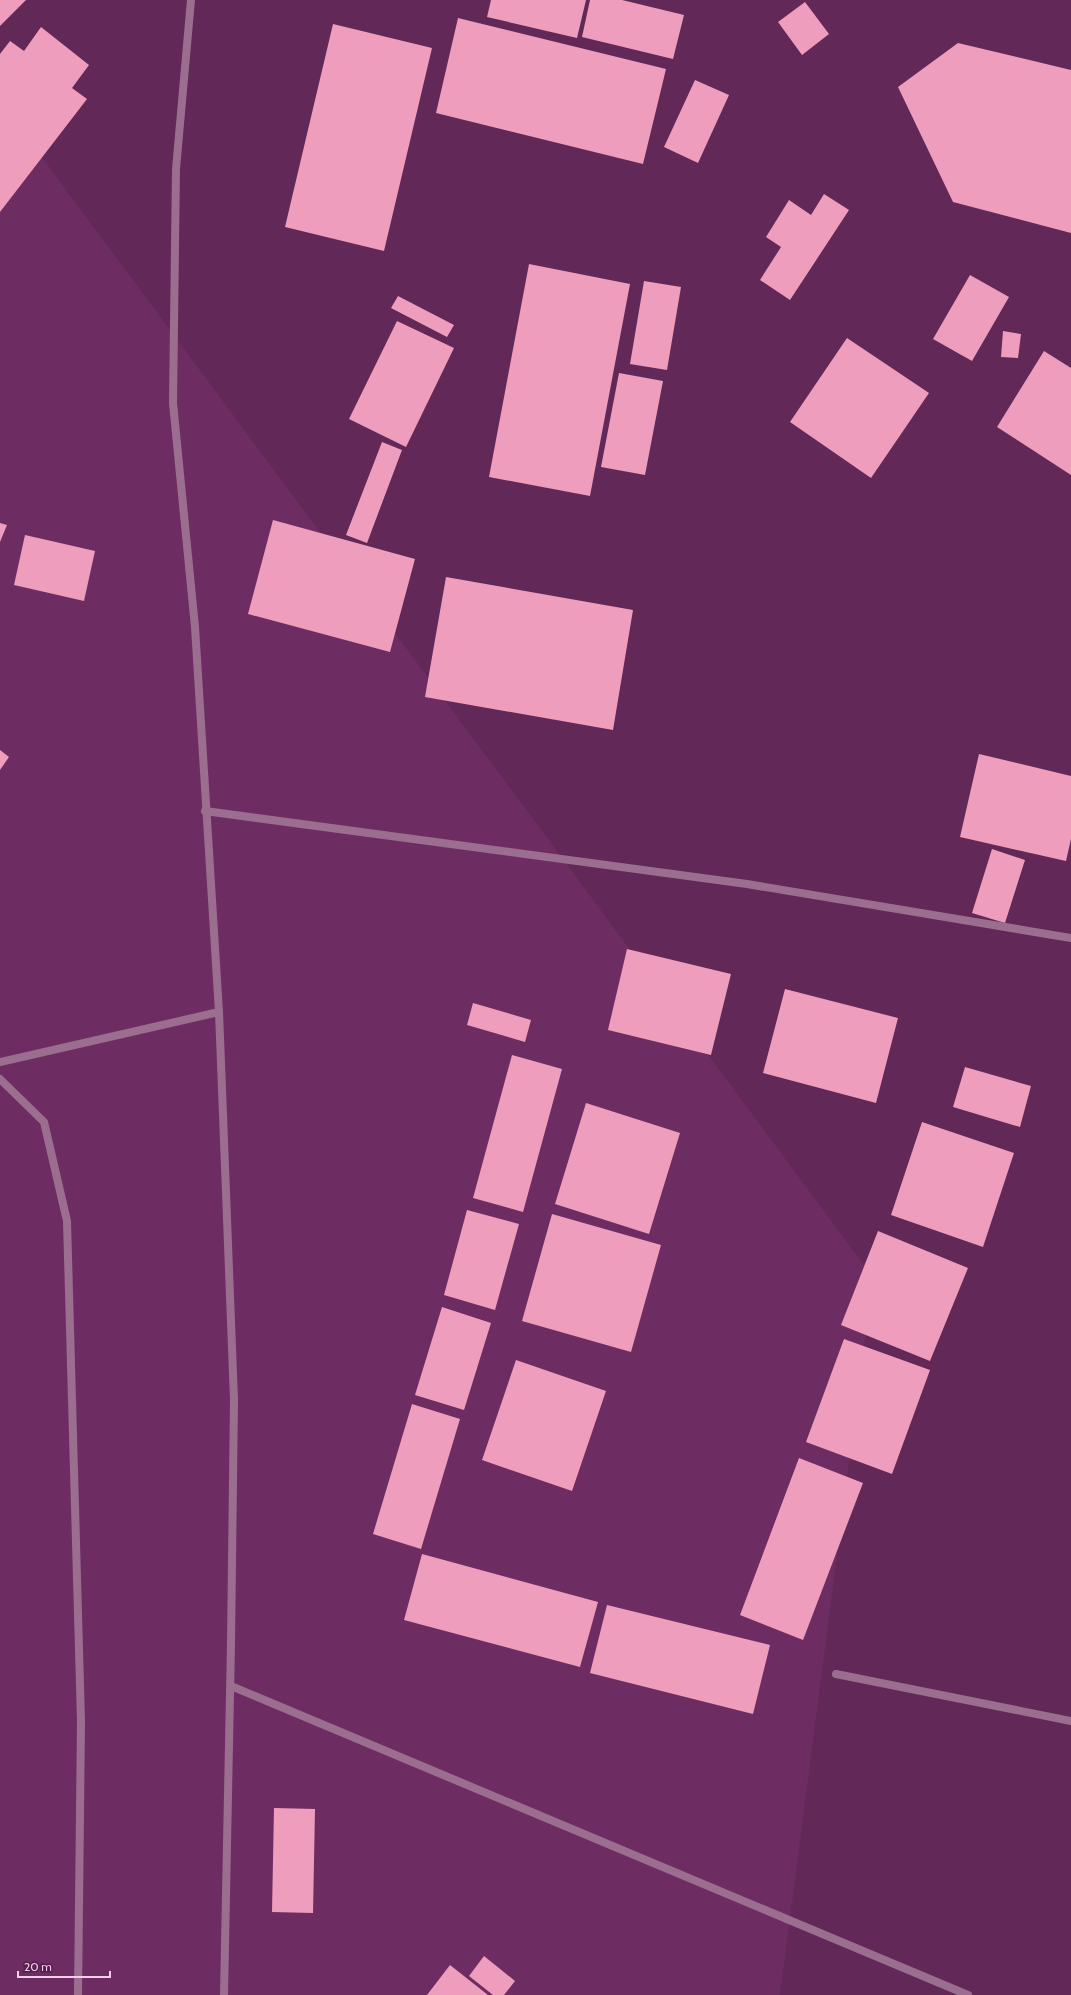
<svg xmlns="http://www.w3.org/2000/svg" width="1071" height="1995" viewBox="0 0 1071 1995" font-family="Cabin,sans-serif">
	<rect width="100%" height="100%" fill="#622857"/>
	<!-- built -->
	<path fill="#6e2d62" d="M 0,101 L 873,1277 L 780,1995 L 0,1995 Z"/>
	<!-- building -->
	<path fill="#ef9dbc" d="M 0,0 L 26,0 L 0,26 Z
		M 491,0 L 586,0 L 577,38 L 487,17 Z
		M 590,0 L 622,0 L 684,15 L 673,59 L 582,37 Z
		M 805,2 L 829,34 L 802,55 L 778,22 Z
		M 458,18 L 666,69 L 643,164 L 436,113 Z
		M 333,24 L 432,48 L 384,251 L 285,227 Z
		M 41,27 L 89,65 L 72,88 L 87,99 L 0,212 L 0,54 L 10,41 L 24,51 Z
		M 958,43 L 1071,70 L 1071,233 L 953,202 L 898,87 Z
		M 695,80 L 729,95 L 698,163 L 664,147 Z
		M 824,194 L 849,210 L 790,300 L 760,280 L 781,247 L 766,237 L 789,200 L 811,215 Z
		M 529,264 L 630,284 L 590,496 L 489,477 Z
		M 970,275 L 1009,297 L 972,361 L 933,339 Z
		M 644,281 L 681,287 L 667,370 L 630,364 Z
		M 398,296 L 454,325 L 447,337 L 391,308 Z
		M 397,321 L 454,348 L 406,447 L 349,419 Z
		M 1003,331 L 1021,334 L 1018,358 L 1001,357 Z
		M 847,338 L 929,393 L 871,478 L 790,422 Z
		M 1044,351 L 1071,368 L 1071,475 L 997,427 Z
		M 619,373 L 663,381 L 645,475 L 601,467 Z
		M 382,442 L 402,450 L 367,543 L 346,535 Z
		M 273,520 L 415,559 L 390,652 L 248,614 Z
		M 0,523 L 7,525 L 0,542 Z
		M 25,535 L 95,551 L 84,601 L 14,585 Z
		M 446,577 L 633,610 L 613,730 L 425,697 Z
		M 0,750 L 9,757 L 0,770 Z
		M 979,754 L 1071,776 L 1071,839 L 1066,861 L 960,837 Z
		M 992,849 L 1025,860 L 1005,923 L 972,913 Z
		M 627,949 L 731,974 L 711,1055 L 608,1030 Z
		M 785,989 L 898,1018 L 876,1103 L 763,1073 Z
		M 473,1003 L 531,1020 L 525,1042 L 467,1025 Z
		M 512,1055 L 562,1069 L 523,1212 L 473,1198 Z
		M 965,1067 L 1031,1086 L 1020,1127 L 953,1107 Z
		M 586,1103 L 680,1133 L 649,1234 L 555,1204 Z
		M 922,1122 L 1014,1153 L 983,1247 L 891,1215 Z
		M 467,1210 L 519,1224 L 495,1310 L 444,1295 Z
		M 552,1214 L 661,1245 L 631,1352 L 522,1321 Z
		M 878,1231 L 968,1268 L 930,1361 L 841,1325 Z
		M 442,1307 L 491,1323 L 464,1410 L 415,1395 Z
		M 844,1339 L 930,1370 L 892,1474 L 806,1442 Z
		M 516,1360 L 606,1391 L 572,1491 L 482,1460 Z
		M 412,1404 L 460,1419 L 421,1549 L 373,1534 Z
		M 799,1458 L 863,1483 L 803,1640 L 740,1615 Z
		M 422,1554 L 598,1602 L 580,1667 L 404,1620 Z
		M 607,1605 L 770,1645 L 753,1714 L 590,1673 Z
		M 274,1808 L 315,1809 L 313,1913 L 272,1912 Z
		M 484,1956 L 515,1981 L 504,1995 L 493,1995 L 469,1976 Z
		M 450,1965 L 488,1995 L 427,1995 Z"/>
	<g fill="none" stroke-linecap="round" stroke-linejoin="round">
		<!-- minor -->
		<path stroke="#9b6e90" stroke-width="8" d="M 191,0 L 176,169 L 173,403 L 195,627 L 219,1012 L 234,1399 L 231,1644 L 224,1995
			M 205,811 L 747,884 L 1071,938
			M 0,1062 L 219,1012
			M 0,1079 L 44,1122 L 67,1221 L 81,1721 L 78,1995
			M 836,1674 L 1071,1721
			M 231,1686 L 968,1995"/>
	</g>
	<!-- scale -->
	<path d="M18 1971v6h92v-6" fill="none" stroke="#f2cee9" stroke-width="2"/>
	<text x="24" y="1971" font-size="12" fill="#f2cee9" stroke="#561d4c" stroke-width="3" paint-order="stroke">20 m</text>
</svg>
